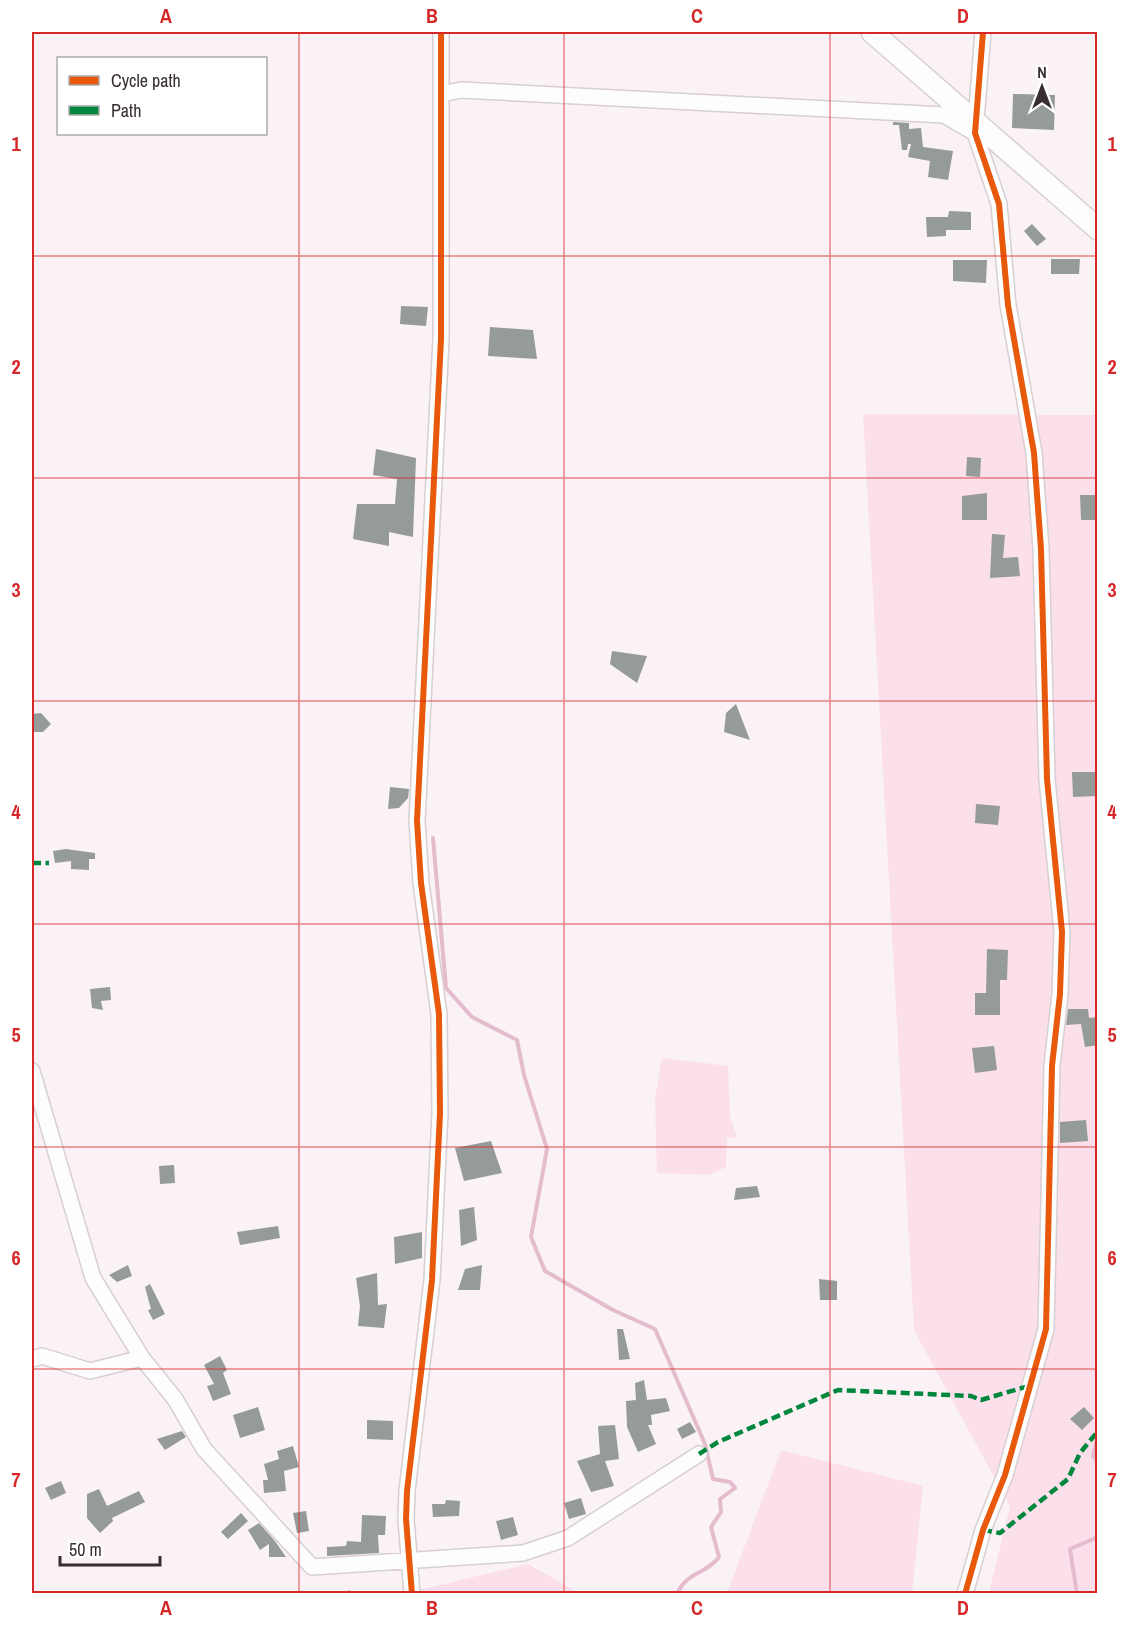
<svg xmlns="http://www.w3.org/2000/svg" width="1129" height="1625" viewBox="0 0 1129 1625" font-family="'Archivo Narrow',sans-serif">
	<rect width="100%" height="100%" fill="#faf2f5"/>
	<!-- green -->
	<path fill="#fbdfeb" d="M 863,414 L 1097,415 L 1097,1593 L 989,1593 L 1010,1506 L 914,1330 Z
		M 662,1058 L 728,1066 L 730,1117 L 737,1137 L 727,1138 L 726,1167 L 708,1175 L 657,1173 L 655,1099 Z
		M 781,1450 L 923,1486 L 912,1593 L 727,1593 Z
		M 528,1564 L 579,1593 L 403,1594 Z"/>
	<g fill="none" stroke-linecap="round" stroke-linejoin="round">
		<!-- stream -->
		<path stroke="#e4bcce" stroke-width="4" d="M 433,838 L 446,988 L 472,1017 L 517,1040 L 524,1075 L 547,1149 L 531,1237 L 545,1271 L 613,1310 L 655,1329 L 705,1444 L 713,1479 L 730,1482 L 735,1488 L 720,1499 L 721,1512 L 711,1527 L 719,1557 C 707,1574 686,1572 677,1594
			M 1098,1435 L 1093,1456 L 1098,1462
			M 349,1592 L 350,1594
			M 1077,1594 L 1070,1549 L 1098,1537"/>
	</g>
	<!-- building -->
	<path fill="#949b98" d="M 1013,94 L 1055,95 L 1054,130 L 1012,128 Z
		M 893,122 L 909,123 L 909,129 L 921,128 L 923,147 L 953,151 L 948,180 L 928,177 L 930,161 L 908,157 L 911,144 L 908,144 L 907,150 L 902,150 L 899,125 L 893,125 Z
		M 949,211 L 971,212 L 971,230 L 946,230 L 946,236 L 927,237 L 926,217 L 948,217 Z
		M 1032,224 L 1046,239 L 1037,246 L 1024,231 Z
		M 1051,259 L 1080,259 L 1079,274 L 1051,274 Z
		M 953,260 L 987,260 L 986,283 L 953,281 Z
		M 401,306 L 428,307 L 426,326 L 400,324 Z
		M 490,327 L 533,330 L 537,359 L 488,356 Z
		M 376,449 L 416,458 L 413,537 L 389,532 L 389,546 L 353,539 L 357,504 L 395,504 L 397,479 L 373,475 Z
		M 967,457 L 981,458 L 980,477 L 966,476 Z
		M 987,493 L 987,520 L 962,520 L 962,496 Z
		M 1080,495 L 1098,495 L 1098,520 L 1081,520 Z
		M 992,534 L 1005,535 L 1003,558 L 1018,557 L 1020,576 L 990,578 Z
		M 612,651 L 647,656 L 637,683 L 610,664 Z
		M 736,704 L 750,740 L 724,732 L 726,713 Z
		M 41,713 L 51,724 L 43,732 L 32,732 L 32,714 Z
		M 1072,772 L 1098,772 L 1098,796 L 1073,797 Z
		M 390,787 L 409,789 L 408,798 L 399,808 L 388,809 Z
		M 976,804 L 1000,806 L 998,825 L 975,823 Z
		M 66,849 L 95,853 L 95,859 L 89,859 L 89,870 L 71,869 L 71,861 L 55,863 L 53,851 Z
		M 987,949 L 1008,950 L 1007,980 L 1000,980 L 1000,1015 L 975,1015 L 975,993 L 986,993 Z
		M 110,987 L 111,1000 L 101,1001 L 103,1010 L 92,1008 L 90,989 Z
		M 1068,1009 L 1088,1009 L 1089,1018 L 1098,1017 L 1098,1045 L 1085,1047 L 1081,1024 L 1066,1025 Z
		M 994,1046 L 997,1070 L 975,1073 L 972,1048 Z
		M 1086,1120 L 1088,1141 L 1060,1143 L 1060,1122 Z
		M 491,1141 L 502,1173 L 464,1181 L 455,1148 Z
		M 174,1165 L 175,1183 L 160,1184 L 159,1166 Z
		M 757,1186 L 760,1197 L 734,1200 L 736,1188 Z
		M 474,1207 L 477,1240 L 461,1246 L 459,1210 Z
		M 278,1226 L 280,1238 L 240,1245 L 237,1232 Z
		M 422,1232 L 422,1258 L 395,1264 L 394,1237 Z
		M 128,1265 L 132,1276 L 117,1282 L 109,1275 Z
		M 482,1265 L 480,1290 L 458,1290 L 465,1269 Z
		M 377,1273 L 378,1305 L 387,1304 L 384,1328 L 358,1326 L 360,1306 L 356,1278 Z
		M 819,1279 L 837,1281 L 837,1300 L 820,1300 Z
		M 150,1284 L 165,1314 L 153,1320 L 148,1310 L 151,1309 L 145,1287 Z
		M 617,1329 L 623,1329 L 630,1359 L 619,1360 Z
		M 220,1356 L 227,1370 L 223,1373 L 231,1394 L 213,1401 L 207,1386 L 214,1384 L 204,1365 Z
		M 644,1380 L 647,1400 L 666,1398 L 670,1411 L 651,1415 L 652,1425 L 648,1425 L 656,1444 L 638,1452 L 627,1427 L 626,1401 L 636,1400 L 635,1383 Z
		M 258,1407 L 265,1430 L 240,1438 L 233,1415 Z
		M 1084,1407 L 1094,1418 L 1082,1430 L 1070,1419 Z
		M 367,1420 L 393,1421 L 393,1440 L 367,1439 Z
		M 690,1422 L 696,1432 L 682,1439 L 677,1429 Z
		M 615,1425 L 619,1459 L 605,1461 L 614,1486 L 591,1492 L 577,1461 L 600,1454 L 598,1426 Z
		M 182,1431 L 186,1437 L 165,1450 L 157,1439 Z
		M 293,1446 L 299,1467 L 284,1471 L 286,1491 L 264,1493 L 263,1480 L 268,1480 L 264,1464 L 279,1459 L 277,1451 Z
		M 61,1481 L 66,1493 L 51,1500 L 45,1488 Z
		M 99,1489 L 107,1506 L 139,1491 L 145,1502 L 112,1518 L 113,1521 L 100,1533 L 87,1518 L 87,1494 Z
		M 581,1498 L 586,1514 L 569,1519 L 564,1503 Z
		M 446,1500 L 460,1501 L 459,1516 L 433,1517 L 432,1504 L 445,1504 Z
		M 306,1511 L 309,1531 L 297,1533 L 293,1513 Z
		M 241,1513 L 248,1521 L 228,1539 L 221,1532 Z
		M 362,1515 L 386,1516 L 385,1535 L 378,1535 L 379,1553 L 327,1556 L 327,1547 L 346,1546 L 347,1541 L 361,1542 Z
		M 513,1517 L 518,1535 L 501,1540 L 496,1521 Z
		M 259,1523 L 275,1541 L 286,1557 L 269,1557 L 269,1544 L 260,1550 L 248,1530 Z"/>
	<g fill="none" stroke-linecap="round" stroke-linejoin="round">
		<!-- street casing -->
		<g stroke="#d7cfd2" stroke-width="18">
			<path id="street" d="M 442,94 L 461,90 L 944,115 L 975,133
				M 32,1071 L 93,1278 L 142,1358
				M 32,1359 L 42,1356 L 90,1371 L 142,1358 L 175,1399 L 204,1449 L 312,1567 L 523,1553 L 568,1538 L 699,1454
				M 412,1594 L 406,1519 L 407,1491 L 432,1280 L 440,1113 L 439,1014 L 421,883 L 417,821 L 441,339 L 441,32
				M 965,1594 L 983,1530 L 1005,1475 L 1046,1329 L 1052,1066 L 1060,994 L 1062,932 L 1047,779 L 1041,549 L 1034,453 L 1008,305 L 999,204 L 975,133 L 983,32"/>
		</g>
		<!-- secondary casing -->
		<g stroke="#d7cfd2" stroke-width="24">
			<path id="secondary" d="M 872,32 L 1098,229"/>
		</g>
		<!-- street -->
		<use href="#street" stroke="#fefdfe" stroke-width="15"/>
		<!-- secondary -->
		<use href="#secondary" stroke="#fefdfe" stroke-width="21"/>
		<!-- quiet -->
		<path stroke="#00873e" stroke-width="4.5" stroke-dasharray="9 4.5" stroke-linecap="butt" d="M 32,863 L 49,863
			M 699,1454 L 718,1442 L 838,1390 L 971,1396 L 981,1400 L 1032,1385
			M 983,1530 L 1000,1533 L 1068,1479 L 1080,1453 L 1098,1431"/>
		<!-- cycleway casing -->
		<g stroke="#fff" stroke-width="10">
			<path id="cycleway" d="M 412,1594 L 406,1519 L 407,1491 L 432,1280 L 440,1113 L 439,1014 L 421,883 L 417,821 L 441,339 L 441,32
				M 965,1594 L 983,1530 L 1005,1475 L 1046,1329 L 1052,1066 L 1060,994 L 1062,932 L 1047,779 L 1041,549 L 1034,453 L 1008,305 L 999,204 L 975,133 L 983,32"/>
		</g>
		<!-- cycleway -->
		<use href="#cycleway" stroke="#e8590c" stroke-width="6"/>
	</g>
	<!-- grid -->
	<path fill="none" stroke="#d62828" stroke-width="1.5" stroke-opacity="0.55" d="M 299,32 L 299,1594M 564,32 L 564,1594M 830,32 L 830,1594M 32,256 L 1098,256M 32,478 L 1098,478M 32,701 L 1098,701M 32,924 L 1098,924M 32,1147 L 1098,1147M 32,1369 L 1098,1369"/>
	<!-- border -->
	<rect width="1129" height="1625" fill="none" stroke="#ffffff" stroke-width="66"/>
	<!-- legend -->
	<rect x="57" y="57" width="210" height="78" fill="#ffffff" stroke="#afabad" stroke-width="1.5"/>
	<rect x="69" y="76" width="30" height="9" fill="#e8590c" stroke="#afabad" stroke-width="1.5"/>
	<text x="111" y="87" font-size="18" fill="#372d32">Cycle path</text>
	<rect x="69" y="106" width="30" height="9" fill="#00873e" stroke="#afabad" stroke-width="1.5"/>
	<text x="111" y="117" font-size="18" fill="#372d32">Path</text>
	<!-- north arrow -->
	<g transform="translate(1042 87)" stroke="#ffffff" stroke-width="4.5" paint-order="stroke">
	<path d="M0-4.5L10 22L0 15L-10 22Z" fill="#372d32"/>
	<text y="-9" font-size="16" font-weight="bold" text-anchor="middle" fill="#372d32">N</text>
	</g>
	<!-- scale -->
	<path d="M60 1556v9h100v-9" fill="none" stroke="#372d32" stroke-width="3"/>
	<text x="69" y="1556" font-size="18" fill="#372d32" stroke="#ffffff" stroke-width="4.5" paint-order="stroke">50 m</text>
	<rect x="33" y="33" width="1063" height="1559" fill="none" stroke="#d62828" stroke-width="2"/>
	<g font-size="20" text-anchor="middle" font-weight="bold" fill="#d62828">
		<text x="166" y="23">A</text>
		<text x="432" y="23">B</text>
		<text x="697" y="23">C</text>
		<text x="963" y="23">D</text>
		<text x="16" y="151">1</text>
		<text x="1112" y="151">1</text>
		<text x="16" y="374">2</text>
		<text x="1112" y="374">2</text>
		<text x="16" y="597">3</text>
		<text x="1112" y="597">3</text>
		<text x="16" y="819">4</text>
		<text x="1112" y="819">4</text>
		<text x="16" y="1042">5</text>
		<text x="1112" y="1042">5</text>
		<text x="16" y="1265">6</text>
		<text x="1112" y="1265">6</text>
		<text x="16" y="1487">7</text>
		<text x="1112" y="1487">7</text>
		<text x="166" y="1615">A</text>
		<text x="432" y="1615">B</text>
		<text x="697" y="1615">C</text>
		<text x="963" y="1615">D</text>
	</g>
</svg>
